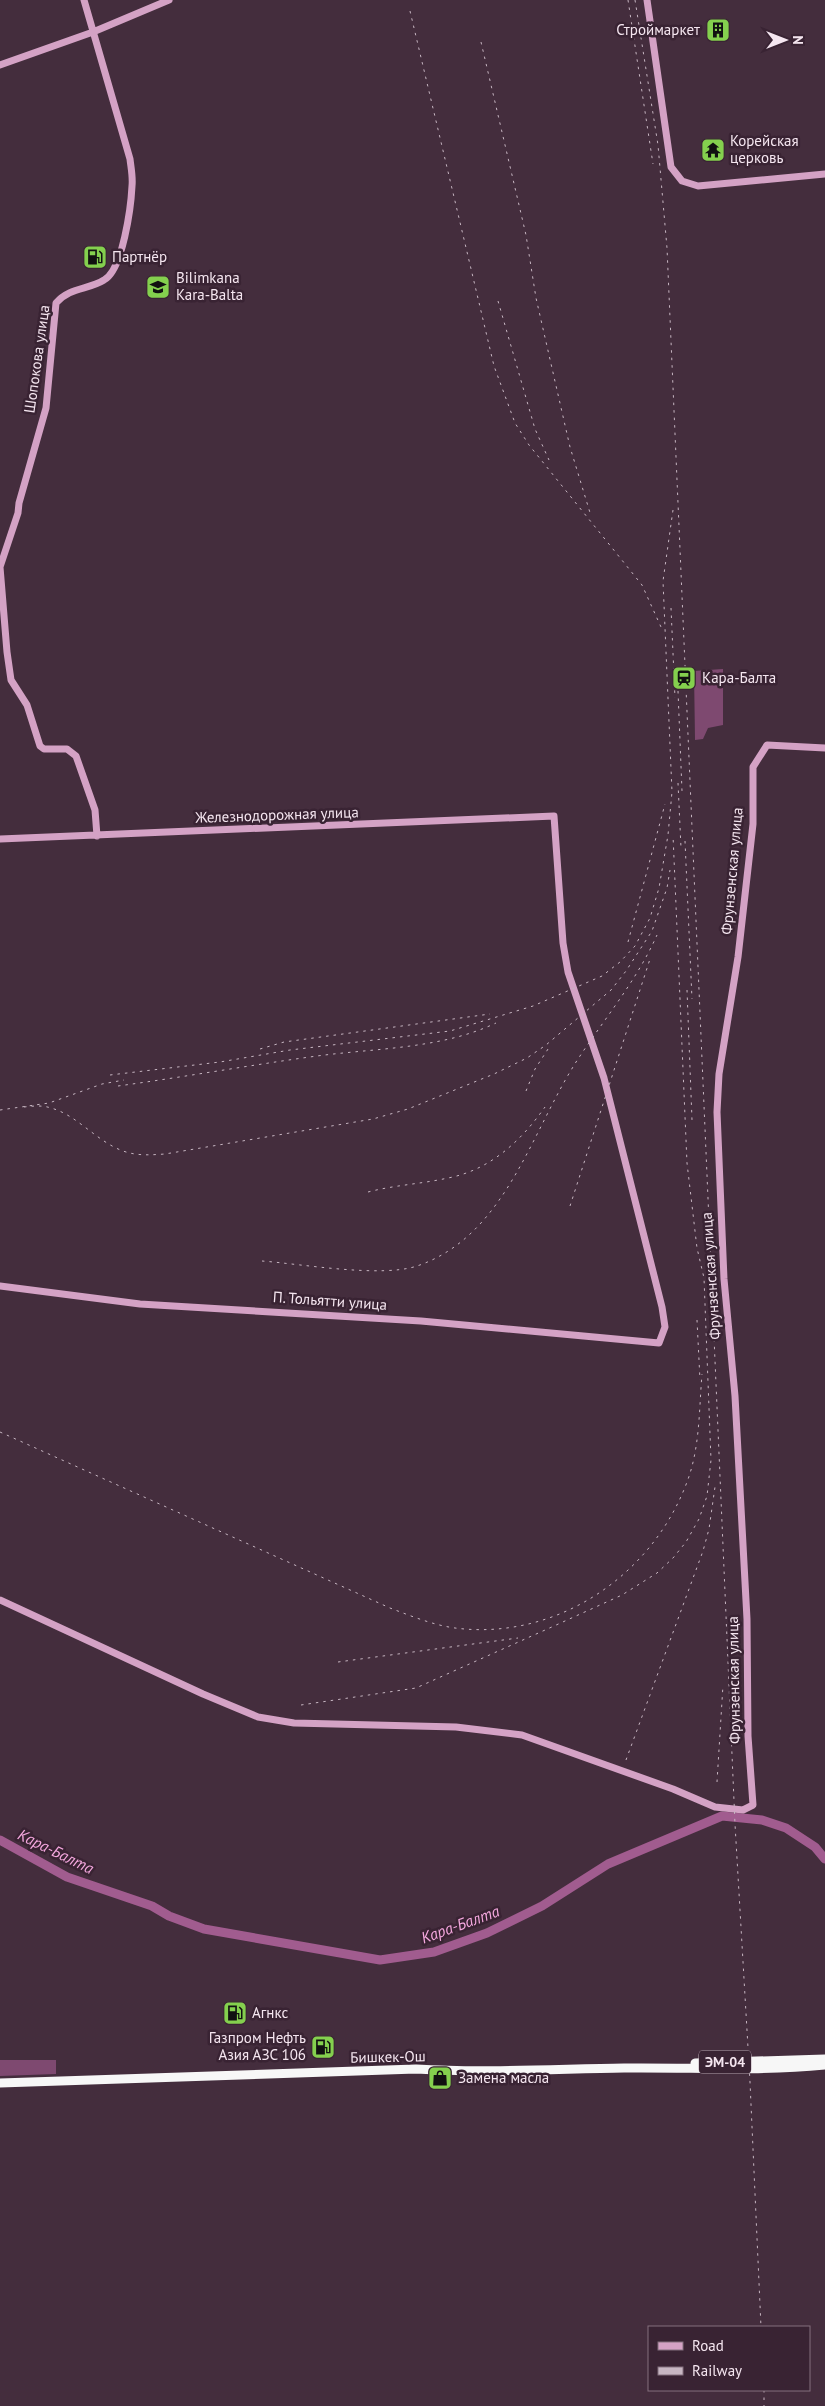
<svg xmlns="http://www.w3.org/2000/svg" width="825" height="2406" viewBox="0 0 825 2406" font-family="'PT Sans',sans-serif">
	<rect width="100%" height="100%" fill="#442d3d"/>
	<!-- green -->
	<path fill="#7e4970" d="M 723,669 L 723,725 L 708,728 L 703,739 L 695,740 L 694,671 Z
		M 0,2060 L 56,2060 L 56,2074 L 0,2076 Z"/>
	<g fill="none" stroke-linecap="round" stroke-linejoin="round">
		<!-- river -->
		<path stroke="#a15c8f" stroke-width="9" d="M 0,1840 L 67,1877 L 152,1906 L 169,1916 L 204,1929 L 380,1960 L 434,1952 L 487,1933 L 542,1906 L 608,1864 L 722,1816 L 762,1820 L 786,1828 L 815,1847 L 825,1859"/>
		<!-- secondary -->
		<path stroke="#d4a2c5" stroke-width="7" d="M 84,0 L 130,159 C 131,168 133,177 132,186 C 131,206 123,270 104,280 C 88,290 70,287 56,303 L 46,408 L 19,503 L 18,513 L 0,567 L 7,652 L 11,680 L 27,705 L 40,746 L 44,749 L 67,749 L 76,756 L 95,810 L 97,836
			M 647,0 L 671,167 L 682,181 L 698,186 L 825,174
			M 0,65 L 93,32 L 169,0
			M 0,839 L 554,816 L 563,943 L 568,972 L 604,1078 L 662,1307 L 665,1327 L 659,1343 L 421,1321 L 140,1304 L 0,1286
			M 0,1600 L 203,1694 L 258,1717 L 294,1723 L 456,1727 L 522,1735 L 673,1789 L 715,1807 L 743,1810 L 753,1805 L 748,1736 L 747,1619 L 735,1396 L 724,1279 L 717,1112 L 719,1074 L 738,957 L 753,824 L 753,767 L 767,745 L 825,748"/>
		<!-- highway -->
		<path stroke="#f7f7f7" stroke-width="9" d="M 695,2063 L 825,2059
			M 0,2083 L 416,2069 C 485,2073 555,2069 624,2068 C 691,2067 758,2072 825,2065"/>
		<!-- rail -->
		<path stroke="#c7b6c2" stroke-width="1" stroke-dasharray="2.5 5" stroke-linecap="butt" d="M 628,0 L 653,164
			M 635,0 L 658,145 L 667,248 L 735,1824 L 750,2082 L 761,2327
			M 410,11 L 494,366 L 515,423 L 529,445 L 642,585 L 661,627
			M 481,42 L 526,235 L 536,298 L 570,447 L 591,516
			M 498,301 L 535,429 L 549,460
			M 671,608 L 675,698
			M 678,691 L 682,791
			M 678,783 L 681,848
			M 685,841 L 692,999
			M 628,942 L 665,804
			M 687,990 L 692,1120
			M 260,1049 L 284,1042 L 490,1014
			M 110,1075 L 220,1062 L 290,1050 L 450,1031 L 533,1006 L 602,976 L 620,962 L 635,946 L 650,918 L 659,888 L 668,835 L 672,792 L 663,581 L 673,510
			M 118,1086 C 184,1077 251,1065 317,1056 C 377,1048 441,1049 496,1023
			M 526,1091 L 535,1069 L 550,1046
			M 24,1107 C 33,1106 42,1105 51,1108 C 77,1115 96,1141 123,1151 C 137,1156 150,1155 165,1154 L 373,1119 L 408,1109 L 494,1074 L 527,1058 L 546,1045 L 611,990 L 626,971 L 652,931 L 667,888 L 670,870
			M 0,1110 L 49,1103 L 102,1084 L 124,1080
			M 368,1192 C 395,1185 421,1184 448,1178 C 490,1170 521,1141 545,1107
			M 570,1206 L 650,959
			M 262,1261 C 302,1264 381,1278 417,1266 C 506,1236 531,1131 578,1059 C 605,1018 637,980 657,935
			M 697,1320 L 700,1380
			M 0,1432 L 390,1608 C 411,1616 433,1625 455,1628 C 556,1641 652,1576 687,1482 C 700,1448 699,1410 702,1374
			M 338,1662 L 518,1638
			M 301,1705 L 416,1688 L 554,1626 L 622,1595 L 657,1573 L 673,1558 L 686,1542 L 699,1519 L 707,1496 L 711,1460 L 704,1278 L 697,1248 L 687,1163 L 673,835
			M 626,1760 L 703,1551 L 709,1529 L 715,1487
			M 717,1782 L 723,1685
			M 764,2390 L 764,2406"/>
	</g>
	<!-- icons -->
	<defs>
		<g id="building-square" transform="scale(1.25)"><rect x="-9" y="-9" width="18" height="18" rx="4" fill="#84d04e" stroke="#392333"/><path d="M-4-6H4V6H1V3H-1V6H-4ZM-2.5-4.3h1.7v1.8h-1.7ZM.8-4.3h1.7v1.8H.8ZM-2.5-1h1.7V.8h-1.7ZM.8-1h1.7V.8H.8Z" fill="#111"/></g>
		<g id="temple-square" transform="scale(1.25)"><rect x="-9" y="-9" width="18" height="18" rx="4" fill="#84d04e" stroke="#392333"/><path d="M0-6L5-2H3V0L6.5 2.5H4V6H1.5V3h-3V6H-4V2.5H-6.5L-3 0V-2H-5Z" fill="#111"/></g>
		<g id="fuel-square" transform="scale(1.25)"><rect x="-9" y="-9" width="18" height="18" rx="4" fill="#84d04e" stroke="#392333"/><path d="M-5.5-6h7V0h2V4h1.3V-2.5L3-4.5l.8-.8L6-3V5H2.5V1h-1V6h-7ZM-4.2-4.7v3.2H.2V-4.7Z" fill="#111"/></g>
		<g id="school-square" transform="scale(1.25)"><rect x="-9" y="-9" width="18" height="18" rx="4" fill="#84d04e" stroke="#392333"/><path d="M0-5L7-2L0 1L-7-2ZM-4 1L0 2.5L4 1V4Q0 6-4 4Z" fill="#111"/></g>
		<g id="station-square" transform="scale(1.25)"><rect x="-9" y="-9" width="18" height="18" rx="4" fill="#84d04e" stroke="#392333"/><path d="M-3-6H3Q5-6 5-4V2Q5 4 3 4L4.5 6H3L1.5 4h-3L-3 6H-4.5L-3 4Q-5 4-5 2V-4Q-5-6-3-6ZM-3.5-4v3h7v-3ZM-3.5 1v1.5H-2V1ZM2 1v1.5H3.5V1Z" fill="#111"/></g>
		<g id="shop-square" transform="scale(1.25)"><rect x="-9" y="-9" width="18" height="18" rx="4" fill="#84d04e" stroke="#392333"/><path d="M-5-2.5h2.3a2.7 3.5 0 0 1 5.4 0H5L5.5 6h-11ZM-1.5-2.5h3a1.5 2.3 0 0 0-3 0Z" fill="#111"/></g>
	</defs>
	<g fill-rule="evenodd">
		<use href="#building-square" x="718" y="30"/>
		<use href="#temple-square" x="713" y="150"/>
		<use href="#fuel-square" x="95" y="257"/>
		<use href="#school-square" x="158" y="287"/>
		<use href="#station-square" x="684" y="678"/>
		<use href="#fuel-square" x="235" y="2013"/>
		<use href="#fuel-square" x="323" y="2047"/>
		<use href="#shop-square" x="440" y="2078"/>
	</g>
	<g text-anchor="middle" stroke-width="5" stroke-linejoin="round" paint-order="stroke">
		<!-- shield labels -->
		<rect fill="#392333" stroke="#bdacb7" stroke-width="1" x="699" y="2050.5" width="52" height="23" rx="4"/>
		<g font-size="14" font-weight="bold" fill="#f5e6f0">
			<text x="725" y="2067">ЭМ-04</text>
		</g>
		<!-- poi labels -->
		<g font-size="15" fill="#f5e6f0" stroke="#392333" text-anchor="start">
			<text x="700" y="35" text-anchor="end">Строймаркет</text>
			<text x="730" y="146">Корейская<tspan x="730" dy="17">церковь</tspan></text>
			<text x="112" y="262">Партнёр</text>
			<text x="176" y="283">Bilimkana<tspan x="176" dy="17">Kara-Balta</tspan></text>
			<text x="702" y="683">Кара-Балта</text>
			<text x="252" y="2018">Агнкс</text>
			<text x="306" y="2043" text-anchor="end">Газпром Нефть<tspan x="306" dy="17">Азия АЗС 106</tspan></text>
			<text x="458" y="2083">Замена масла</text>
		</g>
		<!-- street labels -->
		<g font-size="15" fill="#f5e6f0" stroke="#392333">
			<text transform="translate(37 359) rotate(-82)" y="5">Шопокова улица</text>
			<text transform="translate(277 815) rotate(-2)" y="5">Железнодорожная улица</text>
			<text transform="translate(732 871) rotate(-85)" y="5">Фрунзенская улица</text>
			<text transform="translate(711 1276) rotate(-94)" y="5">Фрунзенская улица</text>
			<text transform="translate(330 1301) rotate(4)" y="5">П. Тольятти улица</text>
			<text transform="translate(734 1680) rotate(-91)" y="5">Фрунзенская улица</text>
			<text transform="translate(388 2057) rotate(-1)" y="5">Бишкек-Ош</text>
		</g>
		<!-- water labels -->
		<g font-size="16" font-style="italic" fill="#f5a8df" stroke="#392333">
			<text transform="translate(56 1851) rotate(26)" y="6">Кара-Балта</text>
			<text transform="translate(460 1924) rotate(-20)" y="6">Кара-Балта</text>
		</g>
	</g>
	<!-- legend -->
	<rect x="648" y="2326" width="162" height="65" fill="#392333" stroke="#84717f"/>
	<rect x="658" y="2342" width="25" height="8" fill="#d4a2c5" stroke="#84717f"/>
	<text x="692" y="2351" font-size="15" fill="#f5e6f0">Road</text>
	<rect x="658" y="2367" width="25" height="8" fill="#c7b6c2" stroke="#84717f"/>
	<text x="692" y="2376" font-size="15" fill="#f5e6f0">Railway</text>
	<!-- north arrow -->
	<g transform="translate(785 40) rotate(90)" stroke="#392333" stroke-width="4" paint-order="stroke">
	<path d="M0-4L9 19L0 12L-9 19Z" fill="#f5e6f0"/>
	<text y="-8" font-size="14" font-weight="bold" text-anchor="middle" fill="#f5e6f0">N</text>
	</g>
</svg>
